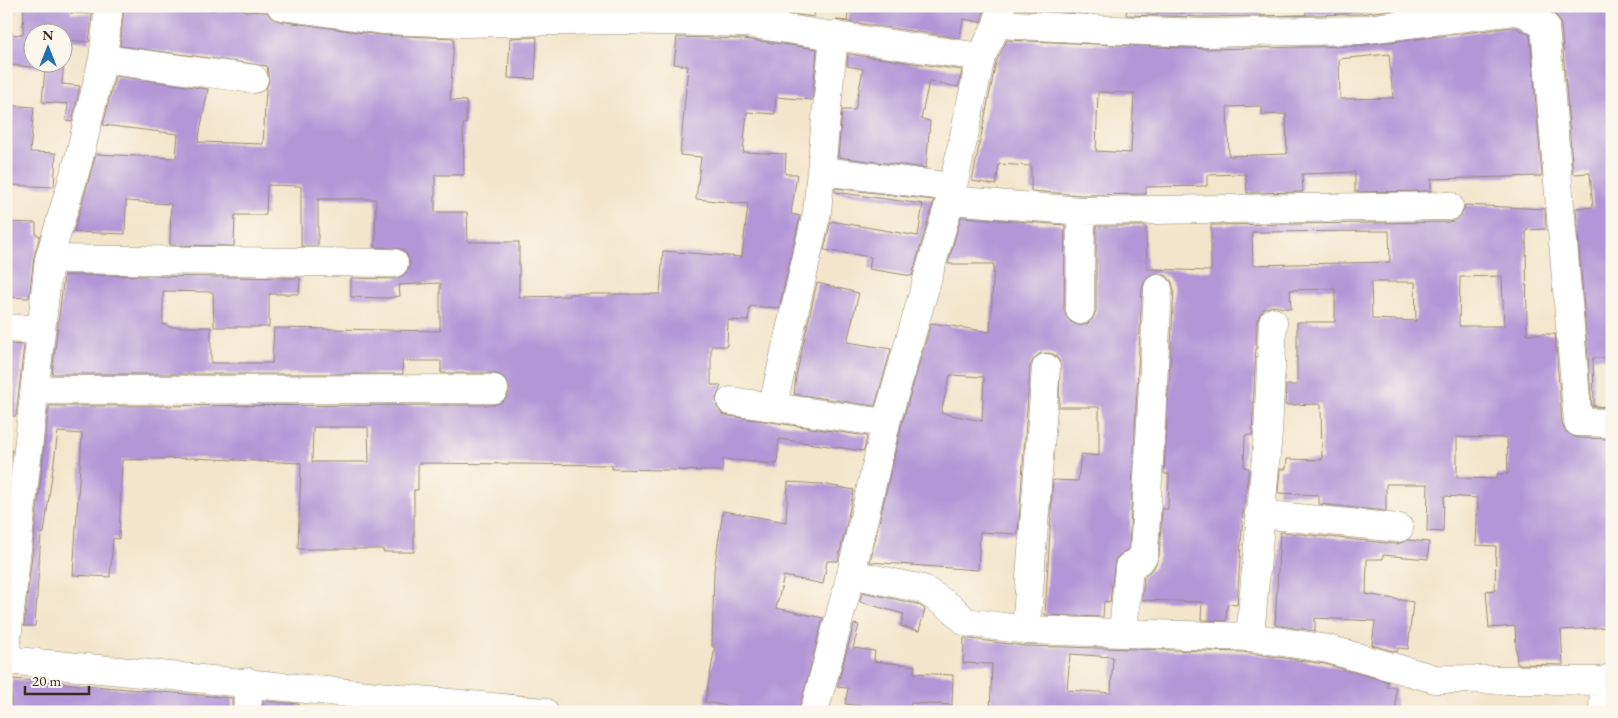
<svg xmlns="http://www.w3.org/2000/svg" width="1618" height="718" viewBox="0 0 1618 718" font-family="'EB Garamond',serif">
	<rect width="100%" height="100%" fill="#fbf7ec"/>
	<filter id="ink" filterUnits="userSpaceOnUse"><feTurbulence type="fractalNoise" baseFrequency=".02" numOctaves="2"/><feDisplacementMap in="SourceGraphic" scale="10" xChannelSelector="R" yChannelSelector="G"/><feConvolveMatrix kernelMatrix="1 2 1 2 8 2 1 2 1" color-interpolation-filters="sRGB"/></filter>
	<filter id="wash" filterUnits="userSpaceOnUse"><feTurbulence type="fractalNoise" baseFrequency=".0096" numOctaves="4" result="noise"/><feDisplacementMap in="SourceGraphic" scale="20" xChannelSelector="R" yChannelSelector="G"/><feGaussianBlur stdDeviation="1.12" result="paint"/><feColorMatrix in="noise" values="0 0 0 0 0 0 0 0 0 0 0 0 0 0 0 0 0 1.4 0 .05"/><feComposite in="paint" operator="in"/></filter>
	<g filter="url(#wash)">
		<rect width="100%" height="100%" fill="#f3e5cb"/>
		<g id="blocks">
			<!-- building -->
			<path fill="#b296d7" fill-rule="evenodd" d="M 24,6 L 72,6 L 71,13 L 92,14 L 89,42 L 66,40 L 62,84 L 80,86 L 72,122 L 66,121 L 68,104 L 42,102 L 45,68 L 7,65 L 9,34 L 23,35 ZM 32,32 L 62,32 L 62,62 L 32,62 Z
				M 124,6 L 215,10 L 215,8 L 244,9 L 244,11 L 267,12 L 271,18 L 279,21 L 380,35 L 454,38 L 450,100 L 466,101 L 466,124 L 463,124 L 464,175 L 435,175 L 435,212 L 467,212 L 468,242 L 519,242 L 519,297 L 569,296 L 569,294 L 660,294 L 663,251 L 742,257 L 748,204 L 696,199 L 701,157 L 680,155 L 688,66 L 674,64 L 677,37 L 744,39 L 817,49 L 812,100 L 776,97 L 775,114 L 747,112 L 743,152 L 786,154 L 785,174 L 797,174 L 791,214 L 800,216 L 779,308 L 750,306 L 748,321 L 728,320 L 727,346 L 711,346 L 711,385 L 721,385 L 716,399 L 717,407 L 722,414 L 729,416 L 867,436 L 864,451 L 779,439 L 777,464 L 723,459 L 722,471 L 612,469 L 612,465 L 418,463 L 418,490 L 414,490 L 414,552 L 383,552 L 383,549 L 298,549 L 301,463 L 192,458 L 122,460 L 119,539 L 113,538 L 110,577 L 73,575 L 82,434 L 58,432 L 44,533 L 41,533 L 35,626 L 24,626 L 49,406 L 494,405 L 502,402 L 507,397 L 510,389 L 507,381 L 502,376 L 494,373 L 441,373 L 441,361 L 402,361 L 403,374 L 52,374 L 64,275 L 300,278 L 299,294 L 269,294 L 269,327 L 214,327 L 213,292 L 163,291 L 163,325 L 168,325 L 168,327 L 211,327 L 211,363 L 272,363 L 274,328 L 440,331 L 440,283 L 399,285 L 400,296 L 387,298 L 351,297 L 351,278 L 394,279 L 402,276 L 408,271 L 410,264 L 407,255 L 402,249 L 375,247 L 376,199 L 318,199 L 318,246 L 301,246 L 301,186 L 267,185 L 266,215 L 235,215 L 234,246 L 170,245 L 171,204 L 126,201 L 125,234 L 74,232 L 96,154 L 176,158 L 178,134 L 103,125 L 115,76 L 208,89 L 198,142 L 263,144 L 266,89 L 269,81 L 267,66 L 120,46 ZM 313,427 L 368,427 L 369,462 L 312,462 Z
				M 771,6 L 815,6 L 814,17 L 770,11 Z
				M 849,6 L 985,6 L 981,22 L 963,19 L 960,38 L 836,20 L 847,21 Z
				M 1016,6 L 1081,6 L 1080,13 L 1016,9 Z
				M 1127,6 L 1146,6 L 1145,12 L 1183,13 L 1183,6 L 1260,6 L 1260,16 L 1306,15 L 1306,6 L 1424,6 L 1358,14 L 1206,17 L 1126,15 Z
				M 1578,6 L 1612,6 L 1612,171 L 1610,171 L 1611,188 L 1609,188 L 1612,223 L 1612,358 L 1593,358 L 1594,406 L 1612,407 L 1592,407 L 1576,208 L 1593,207 L 1590,173 L 1573,174 L 1561,25 L 1558,18 L 1553,12 L 1579,10 Z
				M 1514,27 L 1530,35 L 1542,176 L 1431,179 L 1431,191 L 1355,192 L 1355,172 L 1302,174 L 1303,192 L 1247,193 L 1246,174 L 1207,175 L 1207,186 L 1146,187 L 1146,194 L 1082,195 L 1031,191 L 1031,166 L 999,164 L 996,185 L 972,181 L 996,62 L 1007,40 L 1206,49 L 1359,46 ZM 1389,54 L 1393,98 L 1340,99 L 1339,59 ZM 1098,92 L 1134,93 L 1131,153 L 1096,151 ZM 1262,106 L 1262,115 L 1286,114 L 1287,154 L 1229,156 L 1227,107 Z
				M 537,37 L 535,79 L 508,78 L 510,38 Z
				M 848,54 L 962,70 L 958,87 L 929,81 L 921,119 L 930,121 L 926,168 L 838,157 L 842,110 L 855,110 L 863,69 L 847,66 Z
				M 6,105 L 34,107 L 30,152 L 56,153 L 54,187 L 6,185 Z
				M 835,188 L 934,200 L 912,276 L 869,269 L 871,257 L 824,250 L 831,221 L 918,236 L 923,204 L 835,192 Z
				M 1465,205 L 1545,209 L 1546,229 L 1526,230 L 1527,334 L 1555,334 L 1562,423 L 1565,431 L 1577,438 L 1612,439 L 1612,566 L 1609,566 L 1612,627 L 1561,630 L 1563,665 L 1517,664 L 1515,626 L 1489,628 L 1486,591 L 1495,590 L 1496,546 L 1476,545 L 1478,498 L 1444,496 L 1443,532 L 1427,531 L 1428,484 L 1386,484 L 1386,511 L 1319,504 L 1319,495 L 1278,493 L 1280,469 L 1286,469 L 1287,459 L 1322,460 L 1321,404 L 1285,405 L 1286,385 L 1297,385 L 1297,322 L 1335,322 L 1335,289 L 1290,290 L 1291,309 L 1273,306 L 1265,308 L 1260,314 L 1257,321 L 1252,435 L 1245,435 L 1244,467 L 1249,468 L 1243,513 L 1237,605 L 1227,604 L 1226,621 L 1201,620 L 1202,602 L 1142,600 L 1144,576 L 1154,568 L 1159,556 L 1162,509 L 1168,509 L 1169,474 L 1164,474 L 1174,290 L 1172,282 L 1167,276 L 1159,273 L 1150,275 L 1145,281 L 1142,288 L 1129,548 L 1115,559 L 1110,602 L 1104,601 L 1103,617 L 1045,615 L 1053,480 L 1078,481 L 1081,454 L 1099,456 L 1099,407 L 1059,407 L 1060,362 L 1055,355 L 1048,353 L 1039,354 L 1033,360 L 1030,367 L 1018,534 L 980,532 L 978,570 L 870,562 L 901,427 L 931,323 L 990,332 L 994,264 L 948,264 L 961,217 L 1065,225 L 1064,310 L 1066,317 L 1072,323 L 1080,326 L 1087,324 L 1093,318 L 1096,311 L 1096,226 L 1146,226 L 1147,269 L 1211,271 L 1211,225 L 1449,222 L 1457,220 L 1462,214 ZM 1389,231 L 1390,262 L 1253,265 L 1252,232 ZM 1502,276 L 1504,326 L 1459,326 L 1460,277 ZM 1371,282 L 1415,282 L 1416,321 L 1372,319 ZM 950,375 L 984,377 L 982,421 L 941,413 ZM 1457,437 L 1507,438 L 1508,474 L 1497,474 L 1497,479 L 1457,478 Z
				M 6,222 L 36,223 L 36,235 L 40,235 L 34,257 L 29,298 L 6,297 Z
				M 817,283 L 859,293 L 847,342 L 891,349 L 875,406 L 794,394 L 796,376 Z
				M 6,344 L 24,345 L 16,416 L 6,416 Z
				M 6,450 L 12,450 L 6,504 Z
				M 788,482 L 822,484 L 854,490 L 838,561 L 827,561 L 823,584 L 784,576 L 776,608 L 823,618 L 799,712 L 737,712 L 738,708 L 705,702 L 715,647 L 712,647 L 714,570 L 723,511 L 786,522 Z
				M 1280,532 L 1397,544 L 1408,540 L 1429,542 L 1428,559 L 1383,555 L 1383,559 L 1367,559 L 1366,594 L 1413,602 L 1408,649 L 1398,648 L 1397,652 L 1372,645 L 1375,621 L 1315,618 L 1315,631 L 1275,625 Z
				M 862,592 L 917,604 L 925,609 L 919,631 L 901,626 L 904,614 L 860,602 Z
				M 854,624 L 859,625 L 853,648 L 875,651 L 874,661 L 915,666 L 914,673 L 953,675 L 952,705 L 911,703 L 909,712 L 863,712 L 864,706 L 845,704 L 848,688 L 837,687 Z
				M 964,638 L 1025,646 L 1243,652 L 1325,664 L 1388,682 L 1387,687 L 1396,687 L 1396,712 L 990,712 L 992,664 L 963,663 ZM 1070,654 L 1113,657 L 1111,693 L 1067,690 Z
				M 12,679 L 232,698 L 232,712 L 10,712 Z
				M 263,701 L 299,704 L 298,712 L 263,712 Z"/>
		</g>
	</g>
	<g filter="url(#ink)">
		<use href="#blocks" fill-opacity="0" stroke="#978874" stroke-width="1"/>
		<g fill="none" stroke-linecap="round" stroke-linejoin="round">
			<!-- minor casing -->
			<g stroke="#978874" stroke-width="29">
				<path id="minor" d="M 281,6 L 382,20 L 465,23 L 615,20 L 745,23 L 981,57
					M 997,24 L 1113,30 L 1206,33 L 1359,30 L 1514,11 L 1525,13 L 1545,26 L 1578,422 L 1612,423
					M 103,59 L 254,79
					M 822,171 L 952,187
					M 950,200 L 1081,211 L 1449,206
					M 49,259 L 394,263
					M 1080,310 L 1081,211
					M 6,328 L 39,330
					M 35,390 L 494,389
					M 731,401 L 886,423
					M 773,405 L 817,212 L 834,35
					M 1259,514 L 1399,528
					M 851,574 L 923,589 L 953,609 L 966,622 L 1026,630 L 1250,637 L 1328,649 L 1435,679 L 1604,681
					M 1026,630 L 1046,368
					M 1123,632 L 1129,567 L 1141,559 L 1144,555 L 1158,289
					M 1250,637 L 1268,433 L 1273,322
					M 6,648 L 49,259 L 78,162 L 103,59 L 109,6
					M 6,660 L 544,712
					M 247,712 L 249,682
					M 814,712 L 851,574 L 886,423 L 950,200 L 981,57 L 997,24 L 1001,6
					M 1603,712 L 1604,681 L 1612,677"/>
			</g>
			<!-- minor -->
			<use href="#minor" stroke="#fff" stroke-width="28"/>
		</g>
	</g>
	<!-- margin -->
	<rect width="1618" height="718" fill="none" stroke="#fbf7ec" stroke-width="25"/>
	<!-- north arrow -->
	<g transform="translate(48 48)"><circle r="24" fill="#fbf7ec" stroke="#aea59a"/>
	<path d="M0-4L9 19L0 12L-9 19Z" fill="#1f6fb2"/>
	<text y="-8" font-size="14" font-weight="bold" text-anchor="middle" fill="#3b2a1e">N</text>
	</g>
	<!-- scale -->
	<path d="M25 686v8h64v-8" fill="none" stroke="#3b2a1e" stroke-width="2.5"/>
	<text x="32" y="686" font-size="15" fill="#3b2a1e" stroke="#fbf7ec" stroke-width="4" paint-order="stroke">20 m</text>
</svg>
